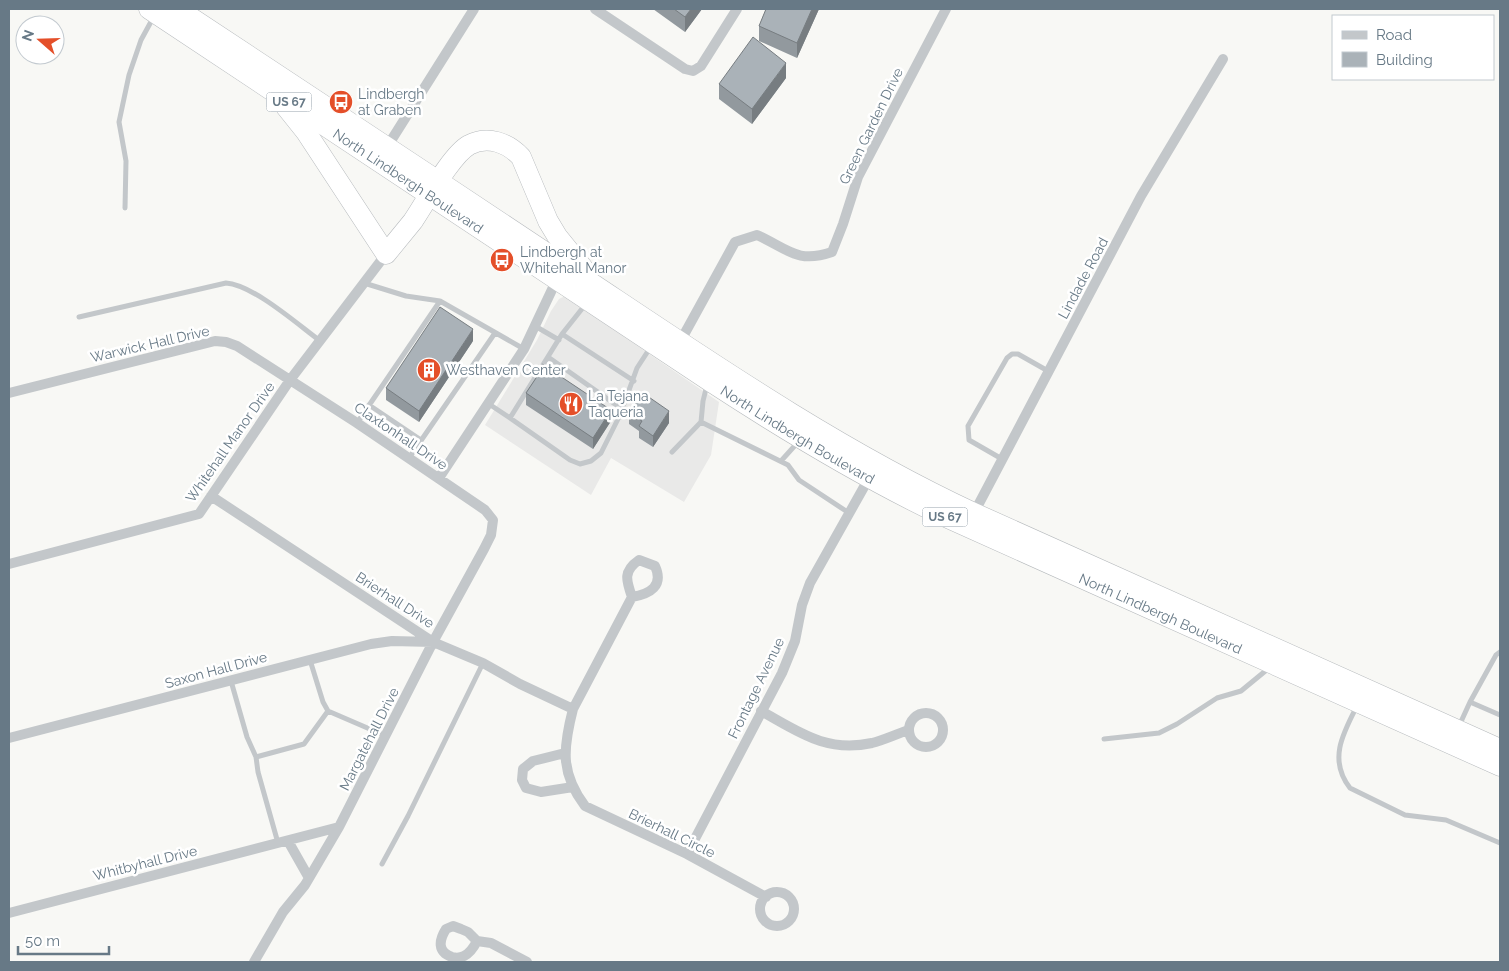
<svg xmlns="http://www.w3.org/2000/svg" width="1509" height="971" viewBox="0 0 1509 971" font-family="Raleway,sans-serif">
	<rect width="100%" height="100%" fill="#f8f8f5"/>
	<!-- built -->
	<path fill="#e9e9e8" d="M 565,296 L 719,402 L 711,455 L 684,502 L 611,458 L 591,495 L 485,425 L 537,340 L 551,311 L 559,299 Z"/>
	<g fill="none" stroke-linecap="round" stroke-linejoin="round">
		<!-- highway casing -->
		<g stroke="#b6babd" stroke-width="21">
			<g id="highway">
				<path id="s1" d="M 149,9 L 708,380 C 786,431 865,479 950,519 L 1500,766"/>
				<path d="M 178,9 C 316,100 455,192 593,284 C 716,366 839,450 974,513 L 1500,749"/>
				<path d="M 286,107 L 306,132 L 386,254 C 395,243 404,232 413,221 C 426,202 451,155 469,145 C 488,135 508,143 521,157 L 548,221 L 557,236 L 587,273"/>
			</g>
		</g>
		<!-- lane -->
		<path stroke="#c3c7ca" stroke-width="5" d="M 125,208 L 126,161 L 119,122 L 129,75 L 141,40 L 153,18
			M 364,283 L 406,296 L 440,301
			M 79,317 L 226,283 C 253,285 296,323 319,340
			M 535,326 L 559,340
			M 562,334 L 634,381
			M 548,357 L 622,409
			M 489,404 L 510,418 L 562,334 L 585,305
			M 369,405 L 421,440
			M 510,418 L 570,460 L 580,464 L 591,461 L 601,453 L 620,415 L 637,368 L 650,348
			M 701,422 L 703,401 L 707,385
			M 357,423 L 440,301 L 524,349
			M 672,452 L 701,422 L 788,465 L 799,480 L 849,513
			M 409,458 L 495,333
			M 1002,459 L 969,440 L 968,426 L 1007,358 L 1012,354 L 1018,354 L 1048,371
			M 781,461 L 799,441
			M 310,660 L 323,702 L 328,711 L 386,736
			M 231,681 L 247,737 L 256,757 L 304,744 L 328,711
			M 1470,702 L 1496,655 L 1500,652
			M 1357,706 C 1343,733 1328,760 1350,788 L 1405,815 L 1446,820 L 1500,843
			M 1459,726 L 1470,702 L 1500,715
			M 1104,739 L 1159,733 L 1177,724 L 1217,698 L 1241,691 L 1269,668
			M 256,757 L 258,772 L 278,843
			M 382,864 L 408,816 L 483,663"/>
		<!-- street -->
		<path stroke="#c3c7ca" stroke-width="10" d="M 595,9 L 685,69 L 693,71 L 701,66 L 737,9
			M 387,147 L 474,9
			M 680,342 L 735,242 L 757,235 C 788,249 797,264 832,252 L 843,224 L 858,177 L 946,9
			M 9,393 L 215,341 L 226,342 L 237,346 L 357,423 L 485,510 L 493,520 L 491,535 L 484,549 L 433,642 L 339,827 L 305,885 L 283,912 L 254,962
			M 439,478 L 524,349 L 557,279
			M 211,496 L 433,642 L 483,663 L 520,684 L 573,709
			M 974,513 L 1141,196 L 1223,59
			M 9,564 L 199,514 L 290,380 L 386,254
			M 632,597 C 650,594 664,586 655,566 L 639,560 C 623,571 626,580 632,597 L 573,709 C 563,748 560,773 585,806 L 687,854 L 766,897
			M 761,711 C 799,732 826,753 872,743 C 884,740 896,734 909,730
			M909 730a17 17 0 1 1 34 0a17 17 0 1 1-34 0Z
			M 9,738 L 371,644 L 392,641 L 433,642
			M 565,753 L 533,761 L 523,769 L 522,780 L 526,788 L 541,792 L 573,787
			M 288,841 L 309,878
			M 687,854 L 782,673 L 795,641 L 802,605 L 810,583 L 869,478
			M760 909a17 17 0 1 1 34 0a17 17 0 1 1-34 0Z
			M 9,913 L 339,827
			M 477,941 C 474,947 470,953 464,956 C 460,958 456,958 452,957 C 437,952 439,940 446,929 L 453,926 L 461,929 L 468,932 L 477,941 L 491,943 L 527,962"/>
		<!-- highway -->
		<use href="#highway" stroke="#fff" stroke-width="20"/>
	</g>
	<!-- wall -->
	<path fill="#92999e" d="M 653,9 L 702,9 L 685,32 Z
		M 766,9 L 819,9 L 797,58 L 759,41 L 759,26 Z
		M 786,78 L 752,124 L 719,99 L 719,84 Z
		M 473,341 L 419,422 L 386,400 L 386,388 Z
		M 538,370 L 611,421 L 593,449 L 526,405 L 526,393 L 538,375 Z
		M 629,413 L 669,423 L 653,447 L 639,438 L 639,431 L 629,424 Z"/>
	<!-- shaded-wall -->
	<path fill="#777d81" d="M 691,9 L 702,9 L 685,32 L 685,17 Z
		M 812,9 L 819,9 L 797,58 L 797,43 Z
		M 786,63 L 786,78 L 752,124 L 752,109 Z
		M 473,329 L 473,341 L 419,422 L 419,411 Z
		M 611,410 L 611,421 L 593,449 L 593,438 Z
		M 669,411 L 669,423 L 653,447 L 653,436 Z"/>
	<!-- building -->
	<path fill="#aab2b8" stroke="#777d81" d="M 674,9 L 691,9 L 685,17 Z
		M 766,9 L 812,9 L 797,43 L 759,26 Z
		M 753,37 L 786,63 L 752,109 L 719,84 Z
		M 440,307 L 473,329 L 419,411 L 386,388 Z
		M 542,364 L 611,410 L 593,438 L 526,393 L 540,372 L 538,370 Z
		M 643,393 L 669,411 L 653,436 L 639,426 L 642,421 L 629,413 Z"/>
	<!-- icons -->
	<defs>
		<g id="bus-disc" transform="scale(1.25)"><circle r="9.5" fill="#e44f29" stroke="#fff"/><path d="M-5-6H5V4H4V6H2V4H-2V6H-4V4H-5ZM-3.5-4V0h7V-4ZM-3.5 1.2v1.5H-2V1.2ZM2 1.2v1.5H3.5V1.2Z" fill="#fff"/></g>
		<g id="building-disc" transform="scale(1.25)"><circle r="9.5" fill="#e44f29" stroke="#fff"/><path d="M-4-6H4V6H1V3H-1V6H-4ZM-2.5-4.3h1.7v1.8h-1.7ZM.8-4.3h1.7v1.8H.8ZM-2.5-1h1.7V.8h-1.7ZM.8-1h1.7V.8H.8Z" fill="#fff"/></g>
		<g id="restaurant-disc" transform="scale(1.25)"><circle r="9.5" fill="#e44f29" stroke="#fff"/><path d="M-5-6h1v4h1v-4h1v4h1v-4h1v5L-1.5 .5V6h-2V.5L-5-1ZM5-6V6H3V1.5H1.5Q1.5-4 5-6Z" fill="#fff"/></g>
	</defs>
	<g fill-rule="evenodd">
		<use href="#bus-disc" x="341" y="102"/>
		<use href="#bus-disc" x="502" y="260"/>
		<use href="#building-disc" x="429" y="370"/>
		<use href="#restaurant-disc" x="571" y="404"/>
	</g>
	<g text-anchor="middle" stroke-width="5" stroke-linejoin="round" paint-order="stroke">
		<!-- shield labels -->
		<g fill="#fff" stroke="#95a1aa" stroke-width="1">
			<rect x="266.5" y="92.5" width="45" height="19" rx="4"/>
			<rect x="922.5" y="507.5" width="45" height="19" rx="4"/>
		</g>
		<g font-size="12" font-weight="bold" fill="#677986">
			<text x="289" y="106">US 67</text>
			<text x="945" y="521">US 67</text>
		</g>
		<!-- poi labels -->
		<g font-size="14" fill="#677986" stroke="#fff" text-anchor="start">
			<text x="358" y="99">Lindbergh<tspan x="358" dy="16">at Graben</tspan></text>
			<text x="520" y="257">Lindbergh at<tspan x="520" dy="16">Whitehall Manor</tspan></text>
			<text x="446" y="375">Westhaven Center</text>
			<text x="588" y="401">La Tejana<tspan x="588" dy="16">Taqueria</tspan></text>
		</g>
		<!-- street labels -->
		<g font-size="14" fill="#677986" stroke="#fff">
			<text transform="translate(871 126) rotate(-64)" y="5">Green Garden Drive</text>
			<text dy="5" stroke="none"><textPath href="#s1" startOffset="311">North Lindbergh Boulevard</textPath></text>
			<text transform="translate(1083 278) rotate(-62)" y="5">Lindade Road</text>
			<text transform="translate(150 344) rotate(-13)" y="5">Warwick Hall Drive</text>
			<text dy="5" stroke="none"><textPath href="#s1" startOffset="776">North Lindbergh Boulevard</textPath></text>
			<text transform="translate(401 436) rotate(34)" y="5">Claxtonhall Drive</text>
			<text transform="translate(230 442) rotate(-55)" y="5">Whitehall Manor Drive</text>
			<text transform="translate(395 600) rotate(33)" y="5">Brierhall Drive</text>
			<text dy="5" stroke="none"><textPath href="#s1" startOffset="1181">North Lindbergh Boulevard</textPath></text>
			<text transform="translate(216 670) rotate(-15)" y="5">Saxon Hall Drive</text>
			<text transform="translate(756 688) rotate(-64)" y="5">Frontage Avenue</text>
			<text transform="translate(369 739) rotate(-63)" y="5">Margatehall Drive</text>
			<text transform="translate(672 833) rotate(26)" y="5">Brierhall Circle</text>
			<text transform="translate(145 863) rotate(-14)" y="5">Whitbyhall Drive</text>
		</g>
	</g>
	<!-- border -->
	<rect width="1509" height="971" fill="none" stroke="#677986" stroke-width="20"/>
	<!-- legend -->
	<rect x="1332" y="15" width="162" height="65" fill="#ffffff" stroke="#c2c9cf"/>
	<rect x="1342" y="31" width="25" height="8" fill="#c3c7ca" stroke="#c2c9cf"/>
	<text x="1376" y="40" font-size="15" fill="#677986">Road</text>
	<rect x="1342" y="52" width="25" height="15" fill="#aab2b8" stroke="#c2c9cf"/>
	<text x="1376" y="65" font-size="15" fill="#677986">Building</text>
	<!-- north arrow -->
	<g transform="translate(40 40) rotate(290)"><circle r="24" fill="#ffffff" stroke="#c2c9cf"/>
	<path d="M0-4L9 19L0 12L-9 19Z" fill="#e44f29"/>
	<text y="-8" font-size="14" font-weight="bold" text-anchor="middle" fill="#677986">N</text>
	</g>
	<!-- scale -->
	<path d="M18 946v8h91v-8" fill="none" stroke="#677986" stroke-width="2.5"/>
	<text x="25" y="946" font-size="15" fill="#677986" stroke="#ffffff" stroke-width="4" paint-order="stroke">50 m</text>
</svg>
